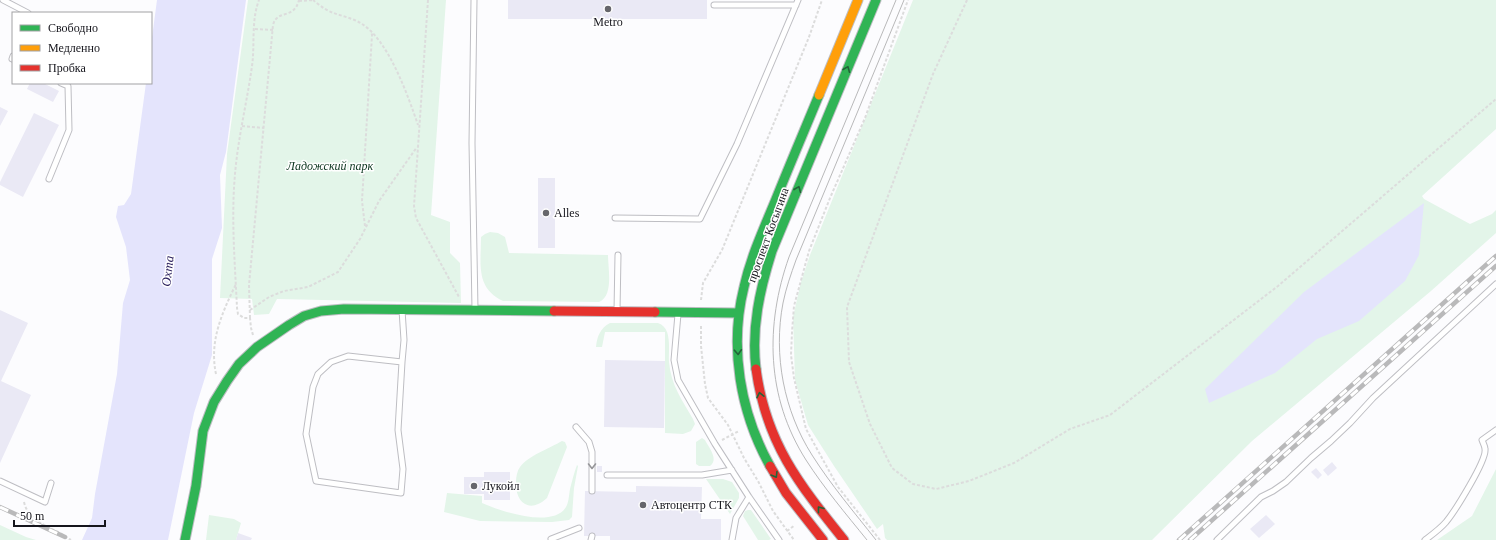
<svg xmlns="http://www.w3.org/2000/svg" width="1496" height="540" viewBox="0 0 1496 540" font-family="Georgia,serif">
	<rect width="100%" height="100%" fill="#fcfcfe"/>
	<!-- green -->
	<path fill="#e3f5e9" d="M 248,0 L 446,0 L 431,215 L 450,222 L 450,253 L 460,263 L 461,303 L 277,299 L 269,314 L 254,315 L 252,299 L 220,298 L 227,154 Z
		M 913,0 L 1496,0 L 1496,129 L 1422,196 L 1424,199 L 1470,224 L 1492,214 L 1496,210 L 1496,233 L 1431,291 L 1252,441 L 1152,540 L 887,540 L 885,538 L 883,524 L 877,529 L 834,466 L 808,425 L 795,380 L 793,317 L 801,282 L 810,255 Z
		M 490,232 L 498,233 L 505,237 L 509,253 L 608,255 C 608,268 614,296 599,302 L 503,301 C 475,288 481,263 481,237 L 485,234 Z
		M 610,323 L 658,323 C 673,328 668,350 669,362 C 671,385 682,400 693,419 L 695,424 L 691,431 L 683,434 L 665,433 L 665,332 L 605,332 L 602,347 L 596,347 C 597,337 600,328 610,323 Z
		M 702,438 L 705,440 C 709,448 719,459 710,466 L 699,466 L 696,464 L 696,442 Z
		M 562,441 L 565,442 L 567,447 L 547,498 C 530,514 515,503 516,482 C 516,477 517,471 520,467 C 528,456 550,448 562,441 Z
		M 577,465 L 578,466 L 574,488 L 572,517 L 569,520 L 552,522 L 480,521 L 444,512 L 447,493 L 482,496 L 482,503 C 500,511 553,529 566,507 C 569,502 569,494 570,489 C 572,481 574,473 577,465 Z
		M 1496,469 L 1496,540 L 1437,540 L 1472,516 Z
		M 706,479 L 723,479 L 732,482 L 739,493 L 739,498 L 730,514 Z
		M 748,510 L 751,510 L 771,539 L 769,540 L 758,540 L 743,516 L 745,511 Z
		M 209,515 L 234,519 L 241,523 L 236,540 L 206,540 Z
		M 0,525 L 26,537 L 36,540 L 0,540 Z"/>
	<!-- water -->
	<path fill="#e4e4fc" d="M 157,0 L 246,0 L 226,152 L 220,175 L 222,228 L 212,259 L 212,355 L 194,413 L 168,540 L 82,540 L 92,518 L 95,494 L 117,374 L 123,303 L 130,280 L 126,247 L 116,217 L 118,206 L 124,205 L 131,194 L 146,83 L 151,83 L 151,45 Z
		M 1424,203 L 1419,255 L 1405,281 L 1359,321 L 1317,339 L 1275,373 L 1209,403 L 1205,389 L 1304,292 Z"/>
	<!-- building -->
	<path fill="#eae9f5" d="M 508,0 L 707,0 L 707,19 L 508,19 Z
		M 30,83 L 43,83 L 59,91 L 53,102 L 27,89 Z
		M 0,107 L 8,111 L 0,126 Z
		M 34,113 L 59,125 L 23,197 L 0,185 L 0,182 Z
		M 538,178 L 555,178 L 555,248 L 538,248 Z
		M 0,310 L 28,323 L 1,381 L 31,395 L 0,463 Z
		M 605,360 L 665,361 L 664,428 L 604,427 Z
		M 1332,462 L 1337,468 L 1328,476 L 1323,470 Z
		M 597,466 L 602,466 L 602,472 L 597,472 Z
		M 1316,468 L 1322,475 L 1318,479 L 1311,472 Z
		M 484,472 L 510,472 L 510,500 L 484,500 L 484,494 L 464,494 L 464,477 L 484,477 Z
		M 636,486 L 702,487 L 701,519 L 721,519 L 721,540 L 610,540 L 610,536 L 584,536 L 585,491 L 636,492 Z
		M 1266,515 L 1275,524 L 1259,538 L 1250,529 Z
		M 238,533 L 252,538 L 251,540 L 236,540 Z"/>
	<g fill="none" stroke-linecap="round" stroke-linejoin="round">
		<!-- lane casing -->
		<g stroke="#bebec3" stroke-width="7">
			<path id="lane" d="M 3,0 L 28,13
				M 474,0 L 472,143 L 475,309
				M 714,5 L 796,5
				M 13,56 L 12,59 L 13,59
				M 49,179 L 69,130 L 68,86 L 61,83
				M 615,218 L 700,219 L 737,144 L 798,0
				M 617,311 L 618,255
				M 678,314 L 674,360 L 678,380 L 715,444 L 749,497 L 779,540
				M 402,362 L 398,430 L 403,469 L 401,493 L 316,481 L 306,434 L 313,387 L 318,374 L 331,362 L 348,356 L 402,362 L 404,340 L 402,310
				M 576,427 L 589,442 L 592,452 L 592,491
				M 607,475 L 702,475 L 732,470
				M 0,481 L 45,502 L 51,483
				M 551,539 L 579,528
				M 591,540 L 592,536
				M 732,540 L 736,518 L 749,497
				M 1217,540 L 1261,497 L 1273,491 L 1286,482 L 1311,458 L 1331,441 L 1350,423 L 1373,398 L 1496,284
				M 1425,540 C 1433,534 1440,529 1446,522 C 1455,511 1487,460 1485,449 C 1485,446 1483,443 1482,440 L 1496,430"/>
		</g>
		<!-- fast casing -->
		<g stroke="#bebec3" stroke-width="11">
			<path id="fast" d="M 655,312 L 739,313
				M 756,369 C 751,328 760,289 772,251 L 876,0
				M 770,466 C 740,412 729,347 744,287 C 751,256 764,228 776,199 C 790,164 805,129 819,95
				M 185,540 L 196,486 L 203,431 L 214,402 L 227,381 L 239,364 L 257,347 L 289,325 L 304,316 L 321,311 L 344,309 L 554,311"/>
		</g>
		<!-- slow casing -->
		<g stroke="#bebec3" stroke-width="11">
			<path id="slow" d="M 819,95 L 858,0"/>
		</g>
		<!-- jam casing -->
		<g stroke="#bebec3" stroke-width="11">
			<path id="jam" d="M 554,311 L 655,312
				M 756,369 C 766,443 799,484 844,540
				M 770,466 L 786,493 L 823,540"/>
		</g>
		<!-- path -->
		<path stroke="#dcdcdc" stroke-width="2" stroke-dasharray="3 2" stroke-linecap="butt" d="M 313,0 C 318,4 324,9 331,12 C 341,16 353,18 362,24 C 389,41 408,96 418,125
			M 428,0 L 414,206 L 416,218 L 459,297
			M 967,0 L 933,74 L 847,307 L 849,362 L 870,424 L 892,468 L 913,484 L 936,489 L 969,481 L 1014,463 L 1070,429 L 1110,415 L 1278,286 L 1496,99
			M 299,1 L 315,0
			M 255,29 L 273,30
			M 242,126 L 264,128
			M 365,226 L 362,201 L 372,35 L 371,31
			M 701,300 L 703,283 L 722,250 L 809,37 L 822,0
			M 250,310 L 269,297 L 284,291 L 308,287 L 338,272 L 360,239 L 379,201 L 417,147
			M 250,318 L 249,285 L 273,25 C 277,9 294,20 299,0
			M 701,326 L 701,346 L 705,384 L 708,398 L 728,425 L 744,458 L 758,481 L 773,511 L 794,540
			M 253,335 L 251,328 L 250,318 L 244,318 L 238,314 L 237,308 C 235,264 231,219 235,174 C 238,138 247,102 252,66 C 255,45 251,21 259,0
			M 216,374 C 209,341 222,313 236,284
			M 722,440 L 739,431
			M 24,502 C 28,520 45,525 60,533 C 64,535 67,538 71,540
			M 787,531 L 795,525
			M 880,540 L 838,487 L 806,429 L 794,378 L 791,355 L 792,332 L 794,306 L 809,251 L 830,198 L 865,118 L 908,0"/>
		<!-- lane -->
		<use href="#lane" stroke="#fff" stroke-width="5"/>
		<!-- fast -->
		<use href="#fast" stroke="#30b455" stroke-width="9"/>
		<!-- slow -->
		<use href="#slow" stroke="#ff9f0a" stroke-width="9"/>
		<!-- jam -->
		<use href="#jam" stroke="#e5322d" stroke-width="9"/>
		<!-- tram -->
		<path stroke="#b9b9ba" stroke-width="1" d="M 867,540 C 846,514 824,488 806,460 C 766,397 765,325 789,257 L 896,0
			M 876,540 C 854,512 831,485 812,455 C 784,411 773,355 783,303 C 786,288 791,274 796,260 L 904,0"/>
		<!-- rail casing -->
		<g stroke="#b9b9ba" stroke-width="4.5">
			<path id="rail" d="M 0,507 L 65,537
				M 1179,540 L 1496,256
				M 1190,540 L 1496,266"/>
		</g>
		<!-- rail -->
		<use href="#rail" stroke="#fff" stroke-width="3" stroke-dasharray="9" stroke-linecap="butt"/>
	</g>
	<!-- one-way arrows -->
	<defs><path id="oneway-chevron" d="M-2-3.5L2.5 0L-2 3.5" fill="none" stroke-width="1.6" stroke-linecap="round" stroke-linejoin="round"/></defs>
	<g stroke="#226438">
		<use href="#oneway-chevron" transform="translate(847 69) rotate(-68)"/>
		<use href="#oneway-chevron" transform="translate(798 189) rotate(-68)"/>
		<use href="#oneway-chevron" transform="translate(738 352) rotate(87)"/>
		<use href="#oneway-chevron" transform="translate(760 395) rotate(-102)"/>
		<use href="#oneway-chevron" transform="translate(775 475) rotate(59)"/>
		<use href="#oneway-chevron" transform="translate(820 509) rotate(-128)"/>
	</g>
	<use stroke="#969699" href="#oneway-chevron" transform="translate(592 466) rotate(90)"/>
	<!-- markers -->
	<g fill="#66666b" stroke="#fff" stroke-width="1.5">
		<circle cx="608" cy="9" r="4"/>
		<circle cx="546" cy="213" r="4"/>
		<circle cx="474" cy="486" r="4"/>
		<circle cx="643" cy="505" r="4"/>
	</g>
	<g text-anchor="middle" stroke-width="3" stroke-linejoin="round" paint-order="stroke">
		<!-- poi labels -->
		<g font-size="12" fill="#15151c" stroke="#fff" text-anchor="start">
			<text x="608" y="26" text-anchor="middle">Metro</text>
			<text x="554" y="217">Alles</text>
			<text x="482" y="490">Лукойл</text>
			<text x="651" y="509">Автоцентр СТК</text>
		</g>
		<!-- park labels -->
		<g font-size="12" font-style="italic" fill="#09331c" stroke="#fff">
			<text x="330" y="170">Ладожский парк</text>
		</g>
		<!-- street labels -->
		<g font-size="12" fill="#15151c" stroke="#fff">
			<text transform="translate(768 235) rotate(-70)" y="4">проспект Косыгина</text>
		</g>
		<!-- water labels -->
		<g font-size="13" font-style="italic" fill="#2c215e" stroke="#fff">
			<text transform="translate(167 271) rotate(-84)" y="5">Охта</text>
		</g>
	</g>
	<!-- legend -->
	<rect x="12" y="12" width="140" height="72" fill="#ffffff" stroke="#a1a1a4"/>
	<rect x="20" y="25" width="20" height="6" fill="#30b455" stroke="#a1a1a4"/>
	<text x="48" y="32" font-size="12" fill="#15151c">Свободно</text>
	<rect x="20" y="45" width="20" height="6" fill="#ff9f0a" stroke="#a1a1a4"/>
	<text x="48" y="52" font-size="12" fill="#15151c">Медленно</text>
	<rect x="20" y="65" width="20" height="6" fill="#e5322d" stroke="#a1a1a4"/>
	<text x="48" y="72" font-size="12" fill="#15151c">Пробка</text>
	<!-- scale -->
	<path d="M14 520v6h91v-6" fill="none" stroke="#15151c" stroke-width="2"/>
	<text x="20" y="520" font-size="12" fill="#15151c" stroke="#ffffff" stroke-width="3" paint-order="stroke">50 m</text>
</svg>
